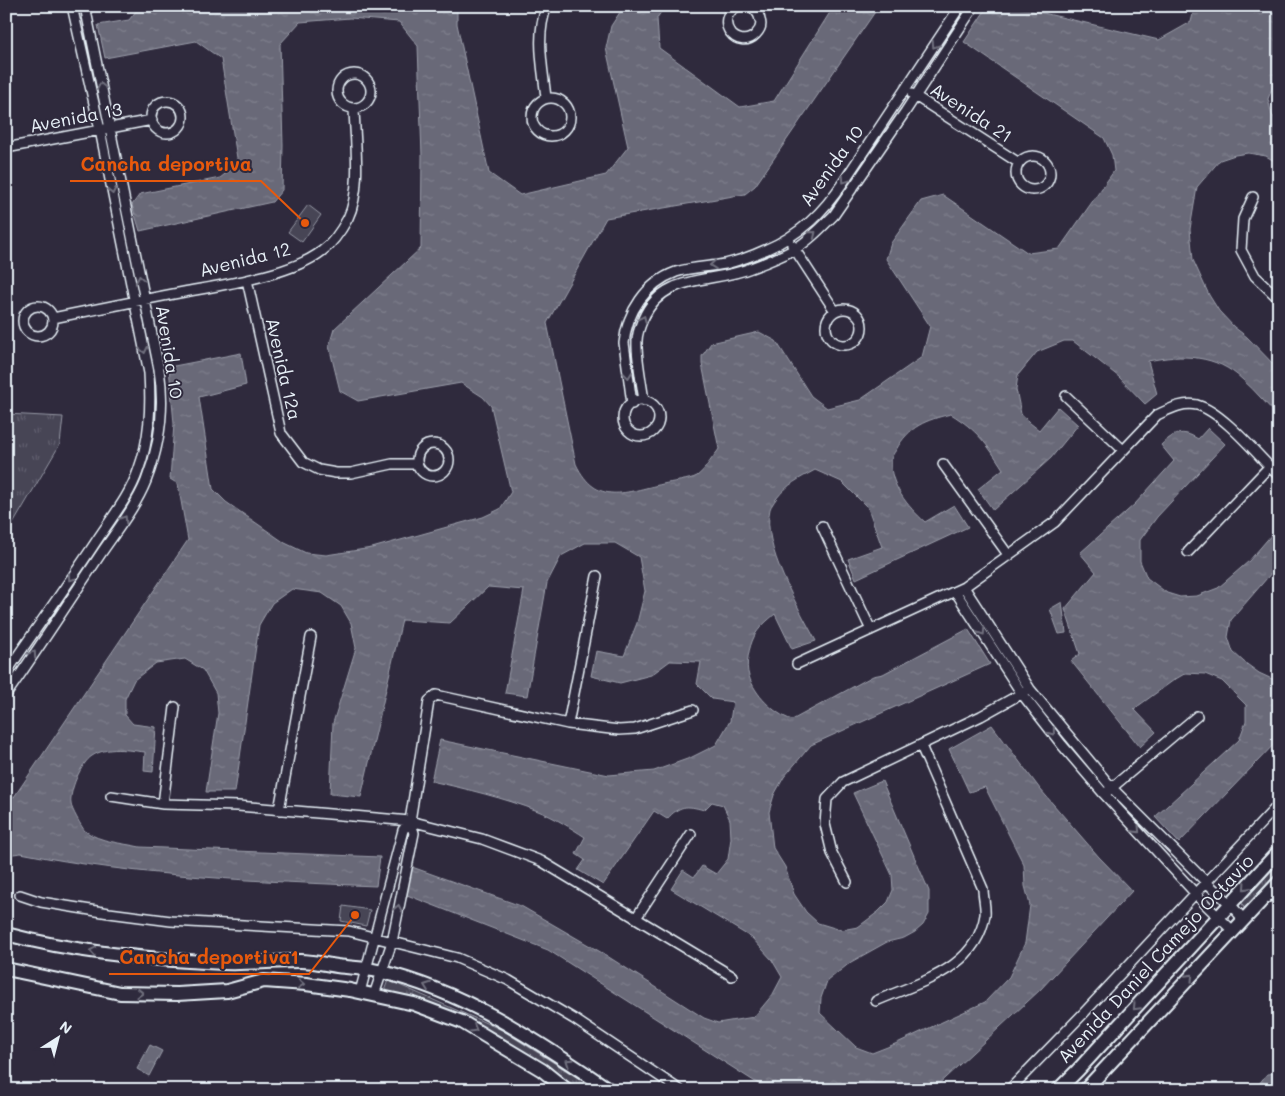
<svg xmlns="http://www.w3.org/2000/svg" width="1285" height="1096" viewBox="0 0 1285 1096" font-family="Mali,sans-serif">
	<defs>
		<pattern id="grass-tufts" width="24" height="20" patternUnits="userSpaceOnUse" patternTransform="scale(1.25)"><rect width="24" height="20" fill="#464455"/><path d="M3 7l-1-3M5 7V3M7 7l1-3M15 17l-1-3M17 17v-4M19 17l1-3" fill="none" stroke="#615f6e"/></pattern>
		<pattern id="water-ripples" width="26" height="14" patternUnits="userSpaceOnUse" patternTransform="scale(1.25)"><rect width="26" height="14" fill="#696978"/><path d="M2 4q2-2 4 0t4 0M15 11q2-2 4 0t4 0" fill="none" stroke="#7e7f8c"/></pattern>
	</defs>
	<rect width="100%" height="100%" fill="#2f2a3d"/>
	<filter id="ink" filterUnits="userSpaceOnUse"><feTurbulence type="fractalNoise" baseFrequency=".02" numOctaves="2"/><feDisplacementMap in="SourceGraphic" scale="10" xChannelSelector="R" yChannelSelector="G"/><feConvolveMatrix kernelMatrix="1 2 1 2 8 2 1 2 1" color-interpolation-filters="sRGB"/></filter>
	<g filter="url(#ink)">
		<!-- grass -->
		<path fill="url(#grass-tufts)" stroke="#979aa6" d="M 6,414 L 63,417 L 60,444 L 6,536 Z
			M 1279,863 L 1279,871 L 1244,908 L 1242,903 Z
			M 388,980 L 502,1030 L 597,1090 L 578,1090 L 479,1027 L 384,991 Z"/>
		<!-- pitch -->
		<path fill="#464455" stroke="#979aa6" d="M 308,205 L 321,215 L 302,242 L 288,232 Z
			M 343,906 L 370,910 L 366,926 L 341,921 Z"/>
		<!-- water -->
		<path fill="url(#water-ripples)" stroke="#9c9fab" d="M 140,6 L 457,6 L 457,24 L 489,173 L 520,195 L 606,175 L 628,147 L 606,48 L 611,26 L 624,6 L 665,6 L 657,18 L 659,48 L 740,107 L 774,101 L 834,6 L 879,6 L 755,186 L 745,194 L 606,218 L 547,323 L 576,464 C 597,507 625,492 663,484 C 671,482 690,480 697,476 C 704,471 711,459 717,452 L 719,449 L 702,364 L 702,356 L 711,343 L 759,332 L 776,341 L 811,396 L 827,408 L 860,400 L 922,357 L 930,326 L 886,259 L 891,243 L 921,201 L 943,195 L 1028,253 L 1059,249 L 1114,171 L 1112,155 L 1104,138 L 964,42 L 988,6 L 1013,6 L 1159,40 L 1191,22 L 1195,6 L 1279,6 L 1279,78 L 1275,81 L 1268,99 L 1272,115 L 1279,124 L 1279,164 L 1266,156 L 1248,153 L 1235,155 L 1220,160 L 1197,187 L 1190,229 L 1193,260 L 1209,295 L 1219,311 L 1234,327 L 1247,337 L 1279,370 L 1279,416 C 1266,405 1256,391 1243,380 C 1216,354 1182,354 1148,361 L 1157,394 L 1145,404 L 1119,377 L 1095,358 L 1073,341 L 1064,341 L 1037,352 L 1018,375 L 1016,389 L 1021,414 L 1030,423 L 1039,430 L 1058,407 L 1078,425 L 1051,458 L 993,510 L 978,489 L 1003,469 C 987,444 977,430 951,414 C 926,420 909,426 896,450 C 894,453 891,457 891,460 C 889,484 908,507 925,522 L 954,505 L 968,527 L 856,579 L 848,559 L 882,547 L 868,508 L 842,482 L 815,470 C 797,480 789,483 776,499 C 774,502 771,506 770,509 C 761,544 799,609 816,641 L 792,649 L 775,614 C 768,620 757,629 754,637 C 749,647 745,665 749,676 C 755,695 773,713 792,720 L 873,676 L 883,674 L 968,629 L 990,664 L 811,745 L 784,777 L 774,795 L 769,812 L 773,848 L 785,867 L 794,894 L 806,912 L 818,923 L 841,930 L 858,927 L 878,912 L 888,902 L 893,890 L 892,875 L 853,793 L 882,781 L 929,891 L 929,914 L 923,925 L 915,932 L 904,938 L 887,942 L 851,962 L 827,981 L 821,998 L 820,1013 L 856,1047 L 872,1053 L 895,1044 L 985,1002 L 1009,977 L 1025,943 L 1030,905 L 1025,886 L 1024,865 L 985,787 L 969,792 L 949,749 L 992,725 L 1040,789 L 1099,857 L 1132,891 L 1040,990 L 932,1090 L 768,1090 L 548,950 L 407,895 L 412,867 L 521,906 L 604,954 L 704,1018 L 718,1023 L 754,1017 L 773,994 L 782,977 L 772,960 L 752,938 L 671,889 L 683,870 L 694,877 L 702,866 L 716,874 L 728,859 L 731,838 L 730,820 L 723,805 L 712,802 L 704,810 C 686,805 680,805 667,819 L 654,811 L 603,885 L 578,870 L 585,860 L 576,854 L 585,837 C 571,828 554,817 538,811 C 504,798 467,789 431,781 L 440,740 L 609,775 L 654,771 L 690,758 L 716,745 L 730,721 L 733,702 L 712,699 L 697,684 L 701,662 L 670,661 L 651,675 L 620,683 L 591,676 L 596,651 L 624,656 L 637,623 L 645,591 L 639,557 L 615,543 L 585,543 L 561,556 L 547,583 L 527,696 L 505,693 L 524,590 L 488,587 L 450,623 L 402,620 L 361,797 L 330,794 L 333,723 L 356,648 L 351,623 L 341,606 L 322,593 L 292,589 L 272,603 L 259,625 L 235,792 L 206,792 L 218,713 L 216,693 L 203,670 L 185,659 L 156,663 L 134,680 L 125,699 L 125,715 L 133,724 L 156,727 L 153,772 L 144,771 L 145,752 C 128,750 107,746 92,756 C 81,763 69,791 71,804 C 71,808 82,828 85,831 C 100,842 122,843 140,847 L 380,857 L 376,886 C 256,881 140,877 21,853 L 6,855 L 6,800 L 14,797 L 188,540 L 178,484 L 170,479 L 174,424 L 169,367 L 241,353 L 246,385 L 199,397 L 213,489 L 226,502 L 285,543 L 306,553 L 326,555 L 372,548 L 483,517 L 500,509 L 511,492 L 491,406 L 483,397 L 461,383 L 358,401 L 340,391 L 329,346 L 334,329 L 421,248 L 422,156 L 418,46 L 399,22 L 350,18 L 300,22 L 280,44 L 283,145 L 282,190 L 272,202 L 140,231 L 132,205 L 140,194 L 220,178 L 238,164 L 221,59 L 196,41 L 105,58 L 98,25 L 129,20 Z
			M 1208,428 L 1225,444 L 1157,517 L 1140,540 L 1140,561 L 1147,578 L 1167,593 L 1180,597 L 1197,596 L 1218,588 L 1249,561 L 1279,526 L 1279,564 L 1231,620 L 1228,637 L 1233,652 L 1244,662 L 1259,673 L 1272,679 L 1279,678 L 1279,739 L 1179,843 L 1155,817 L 1239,740 L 1246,721 L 1246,705 L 1222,681 L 1205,674 L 1186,673 L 1174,680 L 1134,709 L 1156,732 L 1140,747 L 1071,661 L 1080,654 L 1065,609 L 1096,572 L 1080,553 L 1135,504 L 1174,461 L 1161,445 C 1174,433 1182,429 1198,439 Z
			M 1062,602 L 1066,633 L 1059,634 L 1050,609 Z
			M 150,1045 L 162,1051 L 149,1076 L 137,1069 Z
			M 1279,1073 L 1279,1090 L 1254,1090 L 1267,1074 Z"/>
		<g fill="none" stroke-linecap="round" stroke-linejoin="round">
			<!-- street casing -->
			<g stroke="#e8f1f8" stroke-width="12">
				<path id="street" d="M 738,6 C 711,20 738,53 756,34 C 760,30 762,25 760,20 C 759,13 754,8 748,6
					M337 91a17 17 0 1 1 34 0a17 17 0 1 1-34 0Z
					M 912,94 L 1019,163
					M 546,98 C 543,68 535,35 547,6
					M532 117a19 19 0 1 1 38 0a19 19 0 1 1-38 0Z
					M151 117a16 16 0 1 1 32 0a16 16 0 1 1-32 0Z
					M 6,148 L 152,120
					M1016 173a17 17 0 1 1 34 0a17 17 0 1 1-34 0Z
					M 1253,197 L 1243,219 L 1241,250 L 1255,276 L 1279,299
					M 792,245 L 835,311
					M 247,280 L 281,433 L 303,462 L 319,470 L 336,473 L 351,473 L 392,464 L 417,464
					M23 321a15 15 0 1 1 30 0a15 15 0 1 1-30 0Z
					M826 327a18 18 0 1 1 36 0a18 18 0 1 1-36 0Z
					M 53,318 C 97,309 141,300 184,292 C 222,285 292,275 322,251 C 332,244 342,229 348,218 C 362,189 355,141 354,109
					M 1066,396 L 1123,450
					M623 418a18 18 0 1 1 36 0a18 18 0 1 1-36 0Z
					M 644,401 C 642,385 636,356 637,341 C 637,333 640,326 643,319 C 663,272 712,284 751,268 C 765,263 780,257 793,250 C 808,242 822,227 834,215 L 905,112 L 973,8 L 970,6
					M 632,404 L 624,343 C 627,312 646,283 676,272 C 692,267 708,267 725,264 C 738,261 752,256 765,250 C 800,235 823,213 844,181 L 957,11 L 949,6
					M417 460a16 16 0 1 1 32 0a16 16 0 1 1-32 0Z
					M 943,464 L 1009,556
					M 822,526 L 871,630
					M 1188,552 L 1269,467
					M 964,587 L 1030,689 L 1112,788 L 1206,882 L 1230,904 L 1244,920
					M 955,591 L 1022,694 L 1062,745 L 1104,794 L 1206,905 L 1233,931
					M 797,664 L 964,587 L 1055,522 L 1157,415 C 1170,409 1182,402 1197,405 C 1223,412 1259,457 1279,476
					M 6,673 C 37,627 69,583 99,537 C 113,516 130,495 138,471 C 150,439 151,407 149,373 L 100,130 L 72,6
					M 6,695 C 39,648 70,600 102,552 C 117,530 136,506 146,481 C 160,445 165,407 159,369 L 85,6
					M 568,724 L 597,576
					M 1108,791 L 1197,716
					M 111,796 L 163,804 L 238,806 L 410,821 L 482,839 L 541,861 L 732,976
					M 163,804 L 175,707
					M 279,810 L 311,637
					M 847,882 L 832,853 L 825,824 L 827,799 L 843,782 L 981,716 L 1026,691
					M 20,895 L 41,902 L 109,913 L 171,921 L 349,931 L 457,958 L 508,980 L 574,1019 L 680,1090
					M 636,918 L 691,834
					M 360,992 L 403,830 L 410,821
					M 374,995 L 392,942 L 414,833 L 410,821 L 429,701 L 436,695 L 568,724 L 619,730 L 635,729 L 693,710
					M 876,1001 C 919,982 976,970 985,915 C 986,907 983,897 983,889 L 921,746
					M 1009,1090 L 1081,1016 L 1279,804"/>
			</g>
			<!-- secondary casing -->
			<g stroke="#e8f1f8" stroke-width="16">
				<path id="secondary" d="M 6,934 C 77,953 151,960 224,963 C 249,964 274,961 300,961 C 312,961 325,964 337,966 C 351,968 365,968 378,971 C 465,991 537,1041 610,1090
					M 6,969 L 120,993 L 177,994 L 227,991 L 264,981 L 306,984 L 350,990 L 414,1004 L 462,1022 L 542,1070 L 567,1090
					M 1058,1090 L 1078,1070 L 1279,851
					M 1085,1090 L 1279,882"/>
			</g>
			<!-- street -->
			<use href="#street" stroke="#2f2a3d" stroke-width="9"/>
			<!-- secondary -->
			<use href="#secondary" stroke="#2f2a3d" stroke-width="12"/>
		</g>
		<!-- one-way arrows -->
		<defs><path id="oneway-chevron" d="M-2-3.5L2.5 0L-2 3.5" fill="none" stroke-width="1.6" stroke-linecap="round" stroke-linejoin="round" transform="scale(1.25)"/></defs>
		<g stroke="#70707e">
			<use href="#oneway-chevron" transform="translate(935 45) rotate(123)"/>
			<use href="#oneway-chevron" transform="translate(101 86) rotate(-101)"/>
			<use href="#oneway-chevron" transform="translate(845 180) rotate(124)"/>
			<use href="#oneway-chevron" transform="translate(112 191) rotate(79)"/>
			<use href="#oneway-chevron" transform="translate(813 234) rotate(-39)"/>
			<use href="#oneway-chevron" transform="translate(713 265) rotate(175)"/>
			<use href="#oneway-chevron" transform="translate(140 279) rotate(-101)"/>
			<use href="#oneway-chevron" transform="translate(643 319) rotate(-65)"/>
			<use href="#oneway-chevron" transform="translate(144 350) rotate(78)"/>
			<use href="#oneway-chevron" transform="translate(628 375) rotate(83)"/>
			<use href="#oneway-chevron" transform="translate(124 519) rotate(-57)"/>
			<use href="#oneway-chevron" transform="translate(71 578) rotate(125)"/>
			<use href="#oneway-chevron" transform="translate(982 632) rotate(57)"/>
			<use href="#oneway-chevron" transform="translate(33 654) rotate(-56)"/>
			<use href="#oneway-chevron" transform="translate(1052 732) rotate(51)"/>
			<use href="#oneway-chevron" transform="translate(1137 830) rotate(47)"/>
			<use href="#oneway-chevron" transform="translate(1246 887) rotate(132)"/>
			<use href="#oneway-chevron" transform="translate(398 908) rotate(-79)"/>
			<use href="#oneway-chevron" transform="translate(93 951) rotate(-170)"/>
			<use href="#oneway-chevron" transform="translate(1190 977) rotate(-47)"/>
			<use href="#oneway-chevron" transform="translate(301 984) rotate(4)"/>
			<use href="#oneway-chevron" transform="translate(427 986) rotate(-160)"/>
			<use href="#oneway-chevron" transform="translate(140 993) rotate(2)"/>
			<use href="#oneway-chevron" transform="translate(1136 1007) rotate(133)"/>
			<use href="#oneway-chevron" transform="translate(474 1029) rotate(31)"/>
			<use href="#oneway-chevron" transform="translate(569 1062) rotate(-146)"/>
		</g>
	</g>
	<g text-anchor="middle" stroke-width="4" stroke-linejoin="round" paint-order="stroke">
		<!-- street labels -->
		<g font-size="18" fill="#e8f1f8" stroke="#2f2a3d">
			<text transform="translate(971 113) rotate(33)" y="6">Avenida 21</text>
			<text transform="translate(76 118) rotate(-11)" y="6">Avenida 13</text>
			<text transform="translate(832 166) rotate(-54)" y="6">Avenida 10</text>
			<text transform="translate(245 260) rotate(-14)" y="6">Avenida 12</text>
			<text transform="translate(169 352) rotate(81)" y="6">Avenida 10</text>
			<text transform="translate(283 369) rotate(77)" y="6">Avenida 12a</text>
			<text transform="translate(1156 959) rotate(-47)" y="6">Avenida Daniel Camejo Octavio</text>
		</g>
	</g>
	<!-- callouts -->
	<path fill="none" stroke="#e8590c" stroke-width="2" d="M305 223L261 181H70M355 915L309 974H109"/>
	<g fill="#e8590c" stroke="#2f2a3d" stroke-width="2">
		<circle cx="305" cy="223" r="5"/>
		<circle cx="355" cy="915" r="5"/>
	</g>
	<g font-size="19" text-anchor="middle" font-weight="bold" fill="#e8590c" stroke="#2f2a3d" stroke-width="4" stroke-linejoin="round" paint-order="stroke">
		<text x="166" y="171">Cancha deportiva</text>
		<text x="209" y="964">Cancha deportiva1</text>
	</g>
	<!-- margin -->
	<rect width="1285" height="1096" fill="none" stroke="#2f2a3d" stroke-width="25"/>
	<rect x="12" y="12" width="1260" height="1071" fill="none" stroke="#e8f1f8" stroke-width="2" filter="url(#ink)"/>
	<!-- north arrow -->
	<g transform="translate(58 1038) rotate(36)" stroke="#2f2a3d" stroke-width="4" paint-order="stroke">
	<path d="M0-4L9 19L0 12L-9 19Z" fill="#e8f1f8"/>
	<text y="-8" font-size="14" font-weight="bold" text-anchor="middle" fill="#e8f1f8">N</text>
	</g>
</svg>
